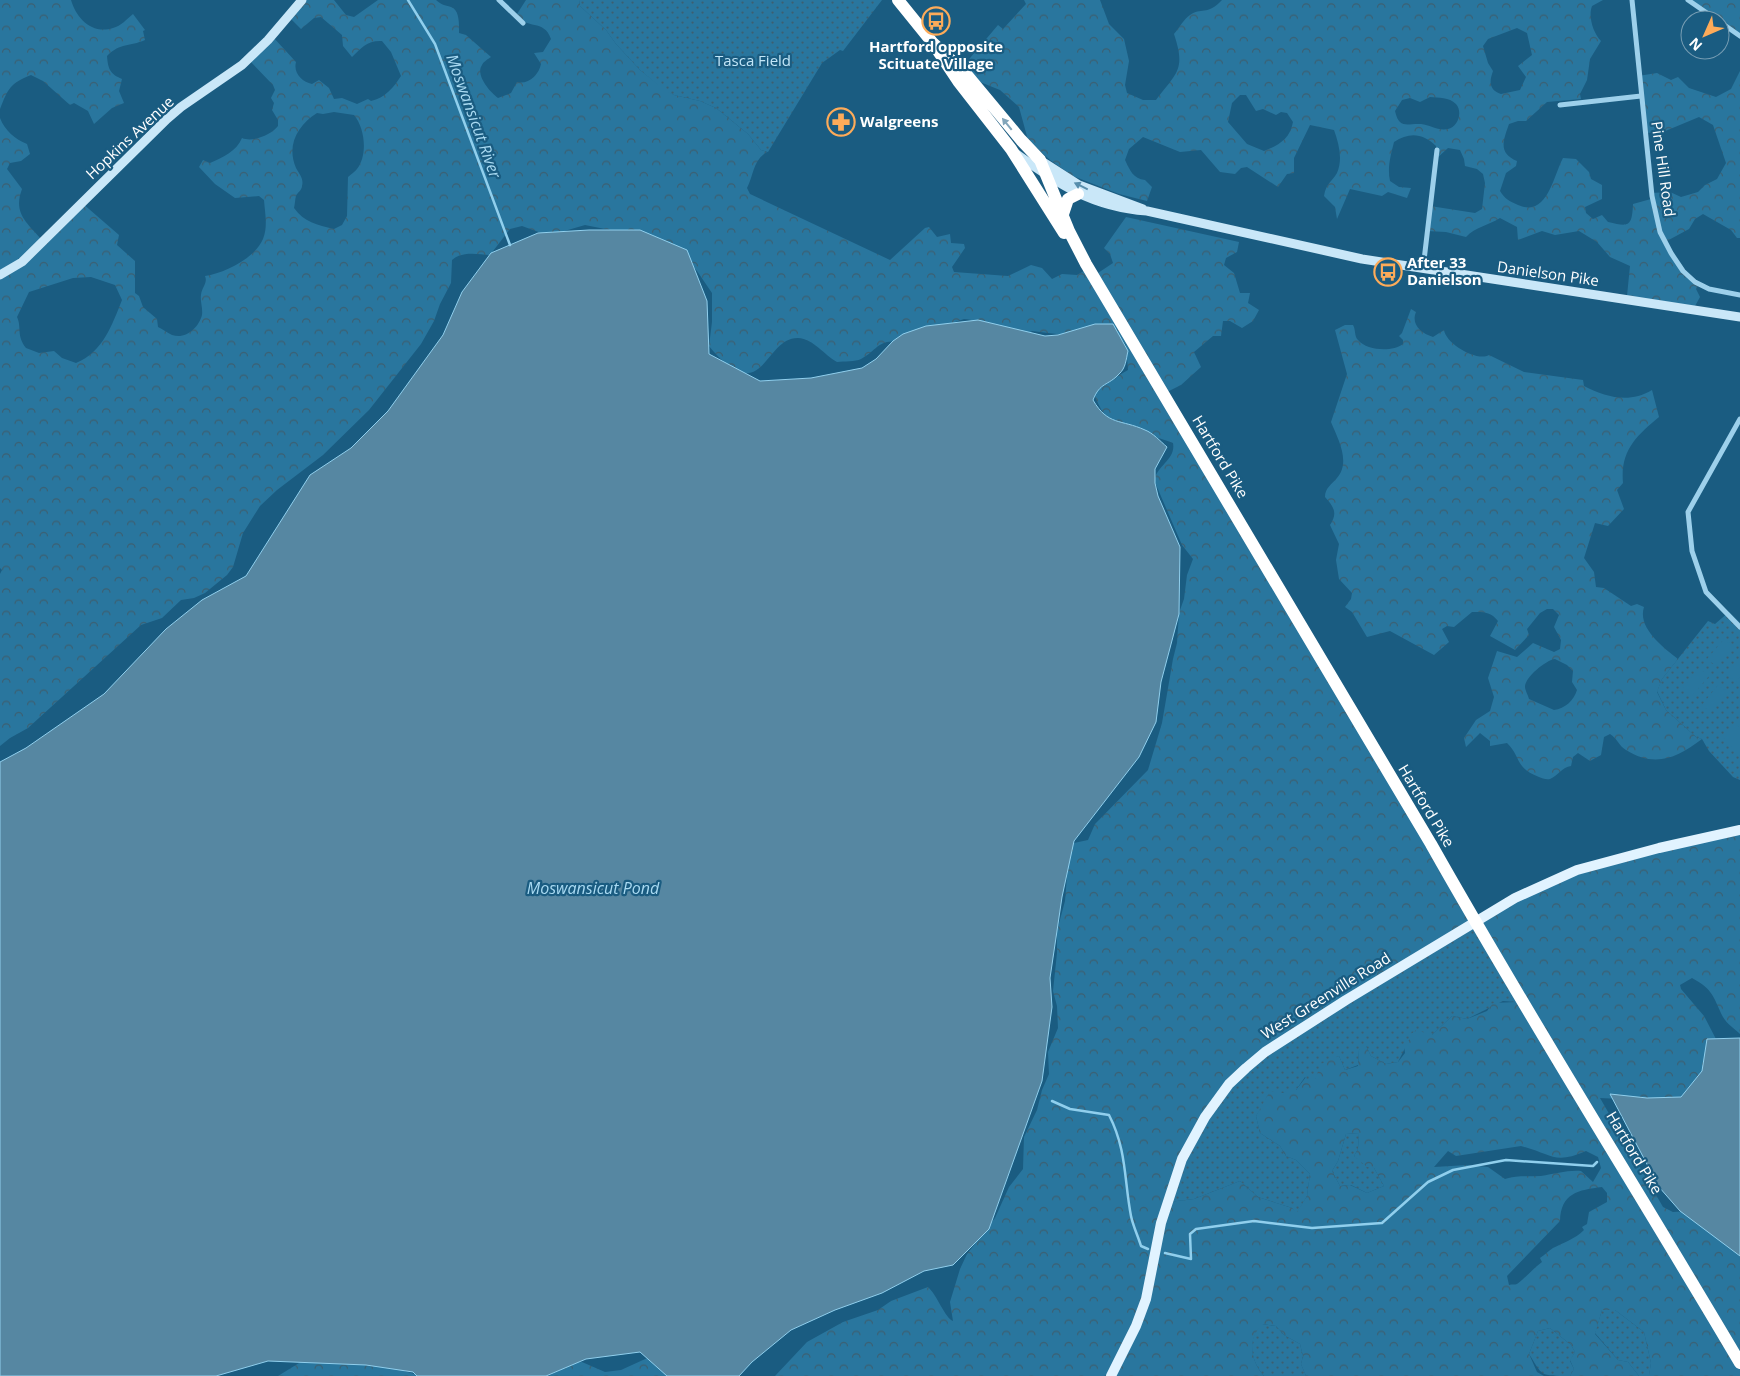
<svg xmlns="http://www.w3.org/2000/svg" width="1740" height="1376" viewBox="0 0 1740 1376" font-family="'Open Sans',sans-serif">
	<defs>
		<pattern id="grass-dots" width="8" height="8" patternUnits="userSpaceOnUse" patternTransform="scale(1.25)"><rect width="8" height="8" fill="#29769e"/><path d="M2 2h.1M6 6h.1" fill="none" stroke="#3c5f71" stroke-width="1.8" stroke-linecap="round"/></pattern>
		<pattern id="forest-crowns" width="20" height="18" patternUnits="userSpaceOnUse" patternTransform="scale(1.25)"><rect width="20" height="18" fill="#29769e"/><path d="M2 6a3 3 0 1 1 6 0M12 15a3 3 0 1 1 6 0" fill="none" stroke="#3c5f71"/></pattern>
	</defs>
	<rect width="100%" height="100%" fill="#1a5c81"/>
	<!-- grass -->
	<path fill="url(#grass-dots)" d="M 579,0 L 882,0 L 843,51 L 840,50 L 822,63 L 768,152 L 761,150 L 748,134 L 716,108 L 700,101 L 674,95 L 665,91 L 640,70 L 616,44 L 606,30 L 580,6 Z
		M 1729,612 L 1740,623 L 1740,780 L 1733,777 L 1709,751 L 1702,739 L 1696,737 L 1666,710 L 1657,691 L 1662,679 L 1708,621 L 1715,624 Z
		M 1477,921 L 1516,1002 L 1503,1001 L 1467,1019 L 1452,1016 L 1432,1035 L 1409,1040 L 1398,1062 L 1386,1064 L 1371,1056 L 1366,1046 L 1359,1050 L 1358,1065 L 1345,1070 L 1339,1056 L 1315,1079 L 1307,1079 L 1305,1077 L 1296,1090 C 1280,1090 1264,1103 1256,1116 L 1260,1133 L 1280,1146 L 1286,1156 L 1296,1160 L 1310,1174 L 1307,1196 L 1297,1213 L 1292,1208 L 1258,1197 L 1240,1181 L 1194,1199 L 1169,1202 L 1204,1117 L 1258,1058 Z
		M 1359,1133 L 1358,1149 L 1354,1156 L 1374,1168 L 1384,1186 L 1367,1193 L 1351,1185 L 1340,1186 L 1332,1171 L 1338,1161 L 1346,1134 Z
		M 1602,1310 L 1615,1310 L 1644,1332 L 1651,1363 L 1649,1376 L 1639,1376 L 1628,1362 L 1618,1360 L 1595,1333 Z
		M 1262,1324 L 1276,1326 L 1284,1335 L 1300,1344 L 1303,1356 L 1301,1364 L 1306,1376 L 1264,1376 C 1250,1360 1247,1338 1262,1324 Z
		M 1550,1328 L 1571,1345 L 1575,1352 L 1570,1361 L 1574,1369 L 1570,1376 C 1539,1376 1543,1376 1529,1354 L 1538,1331 Z"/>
	<!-- forest -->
	<path fill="url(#forest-crowns)" fill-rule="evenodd" d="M 0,0 L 71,0 C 76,18 92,35 113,28 C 121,26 127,19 133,14 L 145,30 L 143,31 L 145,40 C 129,47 121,42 107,56 C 108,69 110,74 122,79 L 119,91 L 124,103 L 112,108 L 94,124 L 88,111 L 74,103 L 70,105 L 43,81 L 31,75 C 10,83 8,89 0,109 Z
		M 301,0 L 334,0 L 346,15 L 354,17 L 378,0 L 436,0 C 442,5 444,5 451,7 C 460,10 459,25 459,33 L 466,35 L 491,57 C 488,59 483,62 482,65 C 475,75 490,92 498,98 L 511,93 L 517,82 C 528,85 539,75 541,64 L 534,53 L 543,52 L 551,39 C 544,18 526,31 517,14 L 526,0 L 579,0 L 580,6 L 606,30 L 616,44 L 640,70 L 665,90 L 674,95 L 700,101 L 716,108 L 748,134 L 761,150 L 767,152 C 753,160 754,174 747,188 L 750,194 L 890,260 L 925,228 L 929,227 L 937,237 L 950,234 L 951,243 L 964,244 L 965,248 L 952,267 L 954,272 L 1008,276 L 1031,265 L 1042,268 L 1052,279 L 1062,274 L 1077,275 L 1089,268 L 1095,275 L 1113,263 L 1110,254 L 1104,248 L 1126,217 L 1239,242 L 1237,252 L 1226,258 L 1224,265 L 1234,273 L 1240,293 L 1250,293 L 1248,303 L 1259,310 L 1253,321 L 1242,328 L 1230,321 L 1223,321 L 1221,336 L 1213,336 L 1194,352 L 1201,367 L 1181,385 L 1165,393 L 1476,919 L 1546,883 L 1740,830 L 1740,1034 C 1735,1029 1727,1024 1723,1017 C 1713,997 1714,990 1692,978 L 1680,985 L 1681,989 L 1704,1016 L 1717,1041 L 1705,1103 L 1600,1098 L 1663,1207 L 1673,1212 L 1689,1211 L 1740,1244 L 1740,1376 L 1646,1376 L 1649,1375 L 1651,1363 L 1644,1332 L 1615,1310 L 1602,1310 L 1595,1334 L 1618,1360 L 1628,1362 L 1639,1376 L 1570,1376 L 1574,1369 L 1570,1360 L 1575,1352 L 1571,1345 L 1550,1328 L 1538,1331 L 1529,1354 L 1537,1372 L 1544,1376 L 1306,1376 L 1301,1364 L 1303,1356 L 1300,1344 L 1284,1335 L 1276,1326 L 1263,1324 C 1247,1338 1250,1360 1264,1376 L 775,1376 L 807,1342 L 843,1322 L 878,1310 L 891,1301 L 928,1287 C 937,1295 945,1318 953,1321 L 950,1302 L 960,1269 L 967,1254 L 995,1218 L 1009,1187 L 1023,1169 L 1024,1137 L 1037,1110 L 1042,1090 L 1049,1074 L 1048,1052 L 1058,1028 L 1057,1006 L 1053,991 L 1057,953 L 1057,931 L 1065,901 L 1069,851 L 1074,843 L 1088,840 L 1095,824 L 1148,770 L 1162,723 L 1173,659 L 1177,643 L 1179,613 L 1184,599 L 1187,575 L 1193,559 L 1182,545 L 1154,480 C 1158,465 1176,459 1173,443 C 1149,433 1124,434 1105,415 C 1100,409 1096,398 1092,391 L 1128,370 L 1126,345 L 1112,326 L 1073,336 L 1032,331 C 1014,343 985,320 964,319 L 896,342 C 879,339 874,353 861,359 C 855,362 844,361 837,362 C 824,355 814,339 798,338 C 764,337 763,412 709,346 L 712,322 L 712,293 L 697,271 L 684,256 L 620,232 L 585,225 L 561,232 L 544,234 L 522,226 L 510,229 L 490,255 C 477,254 462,251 452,260 L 451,283 L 440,304 L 434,321 L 421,344 L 369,410 L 323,455 L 277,490 L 260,506 L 243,533 L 233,567 L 227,575 L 205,593 L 194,598 L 181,600 L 162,618 L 141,625 L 28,728 L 10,738 L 0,746 L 0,574 L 2,570 L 0,568 L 0,118 C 5,131 15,139 27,144 L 30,154 L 21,161 L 10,163 L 7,169 L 22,189 C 13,213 26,222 42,240 L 82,203 L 119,235 L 117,245 L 135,261 L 135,293 L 139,296 L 143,307 L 157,319 L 158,327 C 162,329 168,333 172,335 C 186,340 199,327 202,315 C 203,308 200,301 201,295 C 202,287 208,283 205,276 C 225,273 255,258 263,239 C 268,227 265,213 264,200 L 259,196 L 235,198 L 215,184 L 199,167 L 203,160 L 210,163 C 222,158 237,151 242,138 C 253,143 272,134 278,126 L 278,120 L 272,110 L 274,103 L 271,98 L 275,90 L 273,85 L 249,60 L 272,36 L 296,62 C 293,73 302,82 312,84 L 319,80 L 329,88 L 334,99 L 342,98 L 357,104 L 368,99 L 371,101 C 385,98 394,87 401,76 L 391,52 L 382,41 C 368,40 361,48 352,57 L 343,46 L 342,35 L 321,17 L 314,18 L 301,29 L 288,16 ZM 334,112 L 354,115 C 365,128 368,155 357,169 C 355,172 351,174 348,177 L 347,216 L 342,225 L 334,229 C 317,225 304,222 294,208 C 295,204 295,199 296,196 C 297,193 302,190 302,186 C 304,178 299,174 296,168 C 286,145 298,125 317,113 L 323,114 ZM 91,277 L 115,285 L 122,300 C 112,325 103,352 76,363 L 62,358 L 54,351 L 39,353 L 26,348 C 16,335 22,328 17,317 L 29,292 L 73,278 ZM 1477,922 L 1516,1002 L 1493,1003 L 1487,1011 L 1467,1019 L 1452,1016 L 1432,1035 L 1416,1030 L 1410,1035 L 1409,1040 L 1404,1045 L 1405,1053 L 1398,1062 L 1386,1064 L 1371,1056 L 1366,1046 L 1363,1046 L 1359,1050 L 1358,1066 L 1345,1070 L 1339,1056 L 1321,1064 L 1315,1079 L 1307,1079 L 1306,1077 L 1296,1090 L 1287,1090 L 1283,1093 L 1270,1091 L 1256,1116 L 1260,1133 L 1280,1146 L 1286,1156 L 1296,1160 L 1310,1174 L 1307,1196 L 1297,1212 L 1292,1208 L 1258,1197 L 1240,1181 L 1194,1199 L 1169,1202 L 1204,1117 L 1265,1052 ZM 1359,1133 L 1358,1149 L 1354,1156 L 1367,1167 L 1374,1168 L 1384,1186 L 1367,1193 L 1350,1185 L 1340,1186 L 1332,1171 L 1338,1161 L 1346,1134 ZM 1521,1146 C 1552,1154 1554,1165 1586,1151 L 1598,1157 L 1601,1168 L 1593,1182 L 1581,1171 C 1567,1170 1555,1174 1541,1176 C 1528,1177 1518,1175 1505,1179 L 1488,1167 L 1468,1165 L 1434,1167 L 1448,1151 L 1456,1156 ZM 1602,1187 L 1607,1193 L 1607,1202 L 1589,1212 L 1587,1224 L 1582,1227 L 1584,1230 C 1575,1239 1563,1243 1553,1248 C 1548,1251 1545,1255 1540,1258 L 1542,1262 C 1535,1267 1522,1281 1517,1284 C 1515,1285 1512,1284 1509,1285 L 1507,1276 L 1560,1221 C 1561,1193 1578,1190 1602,1187 Z
		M 1024,0 L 1100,0 L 1109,24 L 1124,39 L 1129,61 L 1125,85 L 1127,93 L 1143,100 L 1156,100 C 1177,72 1186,70 1174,34 C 1179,28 1184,19 1190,15 C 1201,7 1207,16 1222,0 L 1603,0 L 1592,6 C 1588,16 1593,33 1601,41 L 1590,59 L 1587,80 L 1580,94 L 1581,99 L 1547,102 L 1526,121 L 1518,121 L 1509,124 C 1503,141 1498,153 1517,161 L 1516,166 L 1506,173 L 1500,191 C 1505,199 1509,201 1518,205 C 1547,218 1553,177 1563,158 L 1576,159 L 1589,172 L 1591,179 L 1602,185 L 1602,199 L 1585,207 L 1586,213 L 1593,219 L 1602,215 L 1608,222 C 1629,227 1632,227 1633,204 L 1651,199 L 1651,193 L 1670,192 L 1681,197 L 1698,192 L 1705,185 L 1717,179 L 1726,163 L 1713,125 L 1699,117 L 1663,132 L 1645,133 L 1638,76 L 1657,73 L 1671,80 L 1678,77 L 1689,88 L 1716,97 L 1731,89 L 1740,71 L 1740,238 L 1737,238 L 1731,230 L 1703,214 L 1695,219 L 1689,229 L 1665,242 L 1667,248 L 1698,286 L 1696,289 L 1700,297 L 1695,306 L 1627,296 L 1630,266 L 1610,257 L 1597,242 L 1579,231 L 1555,235 L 1542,231 L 1518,240 L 1517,227 L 1500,218 C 1489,225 1475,227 1466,237 L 1446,232 L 1427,231 L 1430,206 L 1475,213 L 1482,209 L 1485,183 L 1483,174 L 1477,169 L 1465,166 L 1464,159 L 1460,150 L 1448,148 L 1436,159 L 1436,146 C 1423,133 1409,132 1394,142 C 1391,154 1387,168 1390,181 L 1399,187 L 1411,188 L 1407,198 L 1388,192 L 1382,196 L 1350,189 L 1337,219 L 1335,207 L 1324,196 C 1326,183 1332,182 1337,173 C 1343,159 1339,144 1334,130 L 1310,125 L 1294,158 L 1294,173 L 1287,174 L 1278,187 L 1247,167 L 1241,168 L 1235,174 L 1220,172 L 1201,150 L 1180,152 L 1143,137 L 1129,149 L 1125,160 C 1130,170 1133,179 1145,180 L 1152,187 L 1147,201 L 1119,194 L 1073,176 L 1050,160 L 1028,140 L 1019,107 L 1000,90 L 980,82 L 965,64 L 998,25 L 1003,29 L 1026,4 ZM 1517,28 L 1527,33 L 1532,55 L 1518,66 L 1526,77 L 1520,90 L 1501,94 C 1489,90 1489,82 1493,71 L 1488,63 L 1483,46 L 1488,39 ZM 1240,95 L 1246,95 L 1256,111 L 1263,109 L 1276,115 L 1281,112 L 1287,113 L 1293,122 C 1290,139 1279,145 1264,151 L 1247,144 L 1228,122 L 1232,103 ZM 1430,97 C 1439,98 1449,97 1456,104 C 1463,112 1458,127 1448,129 C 1438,131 1430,125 1421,124 C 1408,123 1399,130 1395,111 L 1402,100 L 1410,98 L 1420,102 Z
		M 1687,0 L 1740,0 L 1740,36 Z
		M 1411,309 L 1416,312 C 1411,324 1420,333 1433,337 L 1444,330 C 1446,344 1477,362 1489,355 L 1524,372 L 1583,380 L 1584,386 C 1606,397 1629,404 1652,390 L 1659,417 C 1636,436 1620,451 1623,483 L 1617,490 L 1624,509 L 1608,526 L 1595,523 L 1584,558 L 1594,572 L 1596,587 L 1604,588 L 1631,606 L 1637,604 L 1644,607 C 1637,628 1664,648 1678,659 L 1662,679 L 1657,692 L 1666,710 L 1696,737 L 1702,739 C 1677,758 1655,768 1626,750 C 1619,746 1617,738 1610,734 L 1604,737 L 1601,755 L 1590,761 L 1578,753 L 1573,757 L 1571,766 C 1562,767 1558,776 1550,779 C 1546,780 1542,778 1539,777 C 1514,767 1522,758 1507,743 L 1490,746 L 1490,741 L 1480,733 L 1466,747 L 1464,738 L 1476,720 L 1490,711 L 1494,697 L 1488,678 L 1497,651 L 1517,657 L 1533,643 L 1554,652 L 1560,649 L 1561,640 L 1554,627 L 1559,615 L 1553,609 L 1547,609 L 1540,613 L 1527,629 L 1529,635 L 1515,650 L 1490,636 L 1498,621 C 1490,611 1483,612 1472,612 L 1454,627 L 1447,626 L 1442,629 L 1449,642 L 1434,655 L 1390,631 L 1367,637 L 1352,612 L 1345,607 L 1351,599 L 1352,593 L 1339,579 L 1336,560 L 1339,544 L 1330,525 C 1338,513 1334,507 1325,497 C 1325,488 1332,484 1337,478 C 1351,462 1338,439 1331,422 L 1347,374 L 1335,330 L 1345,325 L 1353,325 C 1356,330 1354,336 1358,340 C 1367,351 1393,352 1403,344 L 1403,340 L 1399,336 L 1402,333 ZM 1555,659 L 1567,665 L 1573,671 L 1572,682 L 1577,690 C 1574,700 1565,709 1554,710 L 1529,699 C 1528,695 1525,690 1525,687 C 1525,677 1546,660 1555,659 Z
		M 372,1353 L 404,1371 L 421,1376 L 278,1376 L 312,1355 Z
		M 654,1355 L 678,1376 L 548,1376 L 574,1363 L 582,1362 L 605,1372 L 621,1370 Z"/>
	<!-- pitch -->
	<path fill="#29769e" d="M 1724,639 L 1733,646 L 1716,666 L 1707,659 Z
		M 1740,658 L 1740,677 L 1736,682 L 1727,675 Z
		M 1699,668 L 1709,676 L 1692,696 L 1683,688 Z
		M 1718,685 L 1728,692 L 1711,712 L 1702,705 Z
		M 1737,725 L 1740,728 L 1740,756 L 1724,738 Z"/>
	<!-- water -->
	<path fill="#5687a2" stroke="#90cfed" d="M 589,230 L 640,230 L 687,250 L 707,301 L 709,354 L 760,381 L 811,378 L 862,368 L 876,359 L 893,341 L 903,334 L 926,326 L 978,320 L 1045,336 L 1058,335 L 1095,324 L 1113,324 L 1128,351 C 1126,359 1126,368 1119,374 C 1108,386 1100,382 1093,400 C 1108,426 1121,419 1145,430 C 1153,433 1160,441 1167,447 L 1155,469 L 1155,483 L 1158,496 L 1180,547 L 1179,614 L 1161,682 L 1156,722 L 1139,757 L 1074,841 L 1062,897 L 1050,978 L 1052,1007 L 1042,1081 L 989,1229 L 953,1265 L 924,1271 L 882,1293 L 835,1310 L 791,1330 L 752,1362 L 739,1376 L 667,1376 L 640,1352 L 586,1359 L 546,1376 L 417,1376 L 413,1372 L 366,1365 L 268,1361 L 216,1376 L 0,1376 L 0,762 L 26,748 L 104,694 L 166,629 L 202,600 L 246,576 L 310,475 L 351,448 L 388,411 L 443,335 L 462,292 L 491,253 L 538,233 Z
		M 1740,1038 L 1740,1256 L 1680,1211 L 1659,1187 L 1610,1094 L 1647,1098 L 1681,1097 L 1702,1071 L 1707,1039 Z"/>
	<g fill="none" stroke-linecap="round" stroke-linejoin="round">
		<!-- stream -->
		<path stroke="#90cfed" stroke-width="2.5" d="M 408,0 L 435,44 L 510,245
			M 1052,1101 L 1070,1109 L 1109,1115 C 1127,1150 1124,1180 1131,1216 C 1133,1226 1138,1236 1141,1246 L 1148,1249
			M 1165,1253 L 1191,1259 L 1190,1234 L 1196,1229 L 1254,1221 L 1312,1228 L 1382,1223 L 1428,1182 L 1453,1170 L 1506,1160 L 1593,1166 L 1597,1162"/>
		<!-- street -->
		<path stroke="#9dd0eb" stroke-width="5" d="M 499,0 L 523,23
			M 1632,0 L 1652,196 L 1660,232 L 1671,253 L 1683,271 L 1695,282 L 1709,289 L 1740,295
			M 1688,0 L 1717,20
			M 1720,22 L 1740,36
			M 1560,105 L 1641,96
			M 1423,269 L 1437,150
			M 1740,419 L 1688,512 L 1692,551 L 1706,592 L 1740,627"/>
		<!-- secondary -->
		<path stroke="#c9e7f8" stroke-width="9" d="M 1015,153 C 1058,184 1092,207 1147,211 L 1362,259 L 1740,317
			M 1040,160 L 1079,185 L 1143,209
			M 0,275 L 22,262 L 167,119 L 181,107 L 242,65 L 268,40 L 302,0"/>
		<!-- primary -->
		<path stroke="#e1f3ff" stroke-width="10" d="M 1111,1376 L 1136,1326 L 1146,1299 L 1161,1223 L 1182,1159 L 1205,1117 L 1229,1084 L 1246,1068 L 1265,1052 L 1346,1000 L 1515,898 L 1577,870 L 1659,848 L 1740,830"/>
		<!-- highway -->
		<path stroke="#fff" stroke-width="12" d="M 898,0 L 932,42 L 958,81 L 1011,149 L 1064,233
			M 932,42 L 967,75 L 1021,140 L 1040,160 L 1069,231 L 1086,264 L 1431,844 C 1530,1020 1638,1190 1740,1363
			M 1063,214 L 1068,199 L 1078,194"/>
	</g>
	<!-- one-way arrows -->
	<defs><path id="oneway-solid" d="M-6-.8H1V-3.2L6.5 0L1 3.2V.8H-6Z" transform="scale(1.25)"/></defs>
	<use fill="#81a5ba" href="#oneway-solid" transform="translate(1007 124) rotate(-129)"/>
	<use fill="#578dab" href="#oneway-solid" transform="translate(1081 186) rotate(-154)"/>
	<!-- icons -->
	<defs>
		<g id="bus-ring" transform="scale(1.4375)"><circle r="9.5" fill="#1a5c81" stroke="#fdab59" stroke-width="1.5"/><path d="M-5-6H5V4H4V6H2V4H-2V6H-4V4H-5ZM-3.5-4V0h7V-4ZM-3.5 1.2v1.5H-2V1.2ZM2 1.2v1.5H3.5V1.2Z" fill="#fdab59"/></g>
		<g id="pharmacy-ring" transform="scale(1.4375)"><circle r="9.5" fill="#1a5c81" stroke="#fdab59" stroke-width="1.5"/><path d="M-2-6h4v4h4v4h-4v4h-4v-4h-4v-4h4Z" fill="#fdab59"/></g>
	</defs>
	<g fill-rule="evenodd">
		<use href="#bus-ring" x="936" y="21"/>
		<use href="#pharmacy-ring" x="841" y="122"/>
		<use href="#bus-ring" x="1388" y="272"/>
	</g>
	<g text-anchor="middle" stroke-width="4.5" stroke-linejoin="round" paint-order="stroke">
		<!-- poi labels -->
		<g font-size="15" font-weight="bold" fill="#fff" stroke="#1a5c81" text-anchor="start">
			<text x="936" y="52" text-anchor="middle">Hartford opposite<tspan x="936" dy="17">Scituate Village</tspan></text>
			<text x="860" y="127">Walgreens</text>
			<text x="1407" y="268">After 33<tspan x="1407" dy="17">Danielson</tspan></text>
		</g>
		<!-- park labels -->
		<g font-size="15" fill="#c2e6f8" stroke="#1a5c81">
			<text x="753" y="66">Tasca Field</text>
		</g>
		<!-- street labels -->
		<g font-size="15" fill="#fff" stroke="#1a5c81">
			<text transform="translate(130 138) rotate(-43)" y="5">Hopkins Avenue</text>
			<text transform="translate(1663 169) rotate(82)" y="5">Pine Hill Road</text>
			<text transform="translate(1548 274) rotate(8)" y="5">Danielson Pike</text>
			<text transform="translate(1220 457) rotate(59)" y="5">Hartford Pike</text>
			<text transform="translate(1426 806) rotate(59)" y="5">Hartford Pike</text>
			<text transform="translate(1326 996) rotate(-32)" y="5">West Greenville Road</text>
			<text transform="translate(1634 1153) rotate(59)" y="5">Hartford Pike</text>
		</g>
		<!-- water labels -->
		<g font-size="16" font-style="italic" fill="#a9daf2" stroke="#1a5c81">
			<text transform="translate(474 116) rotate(70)" y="6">Moswansicut River</text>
			<text x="593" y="894">Moswansicut Pond</text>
		</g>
	</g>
	<!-- north arrow -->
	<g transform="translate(1705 35) rotate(225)"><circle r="24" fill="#1a5c81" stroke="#769db3"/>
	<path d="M0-4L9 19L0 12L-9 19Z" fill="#fdab59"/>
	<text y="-8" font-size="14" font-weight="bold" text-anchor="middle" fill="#ffffff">N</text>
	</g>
</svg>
